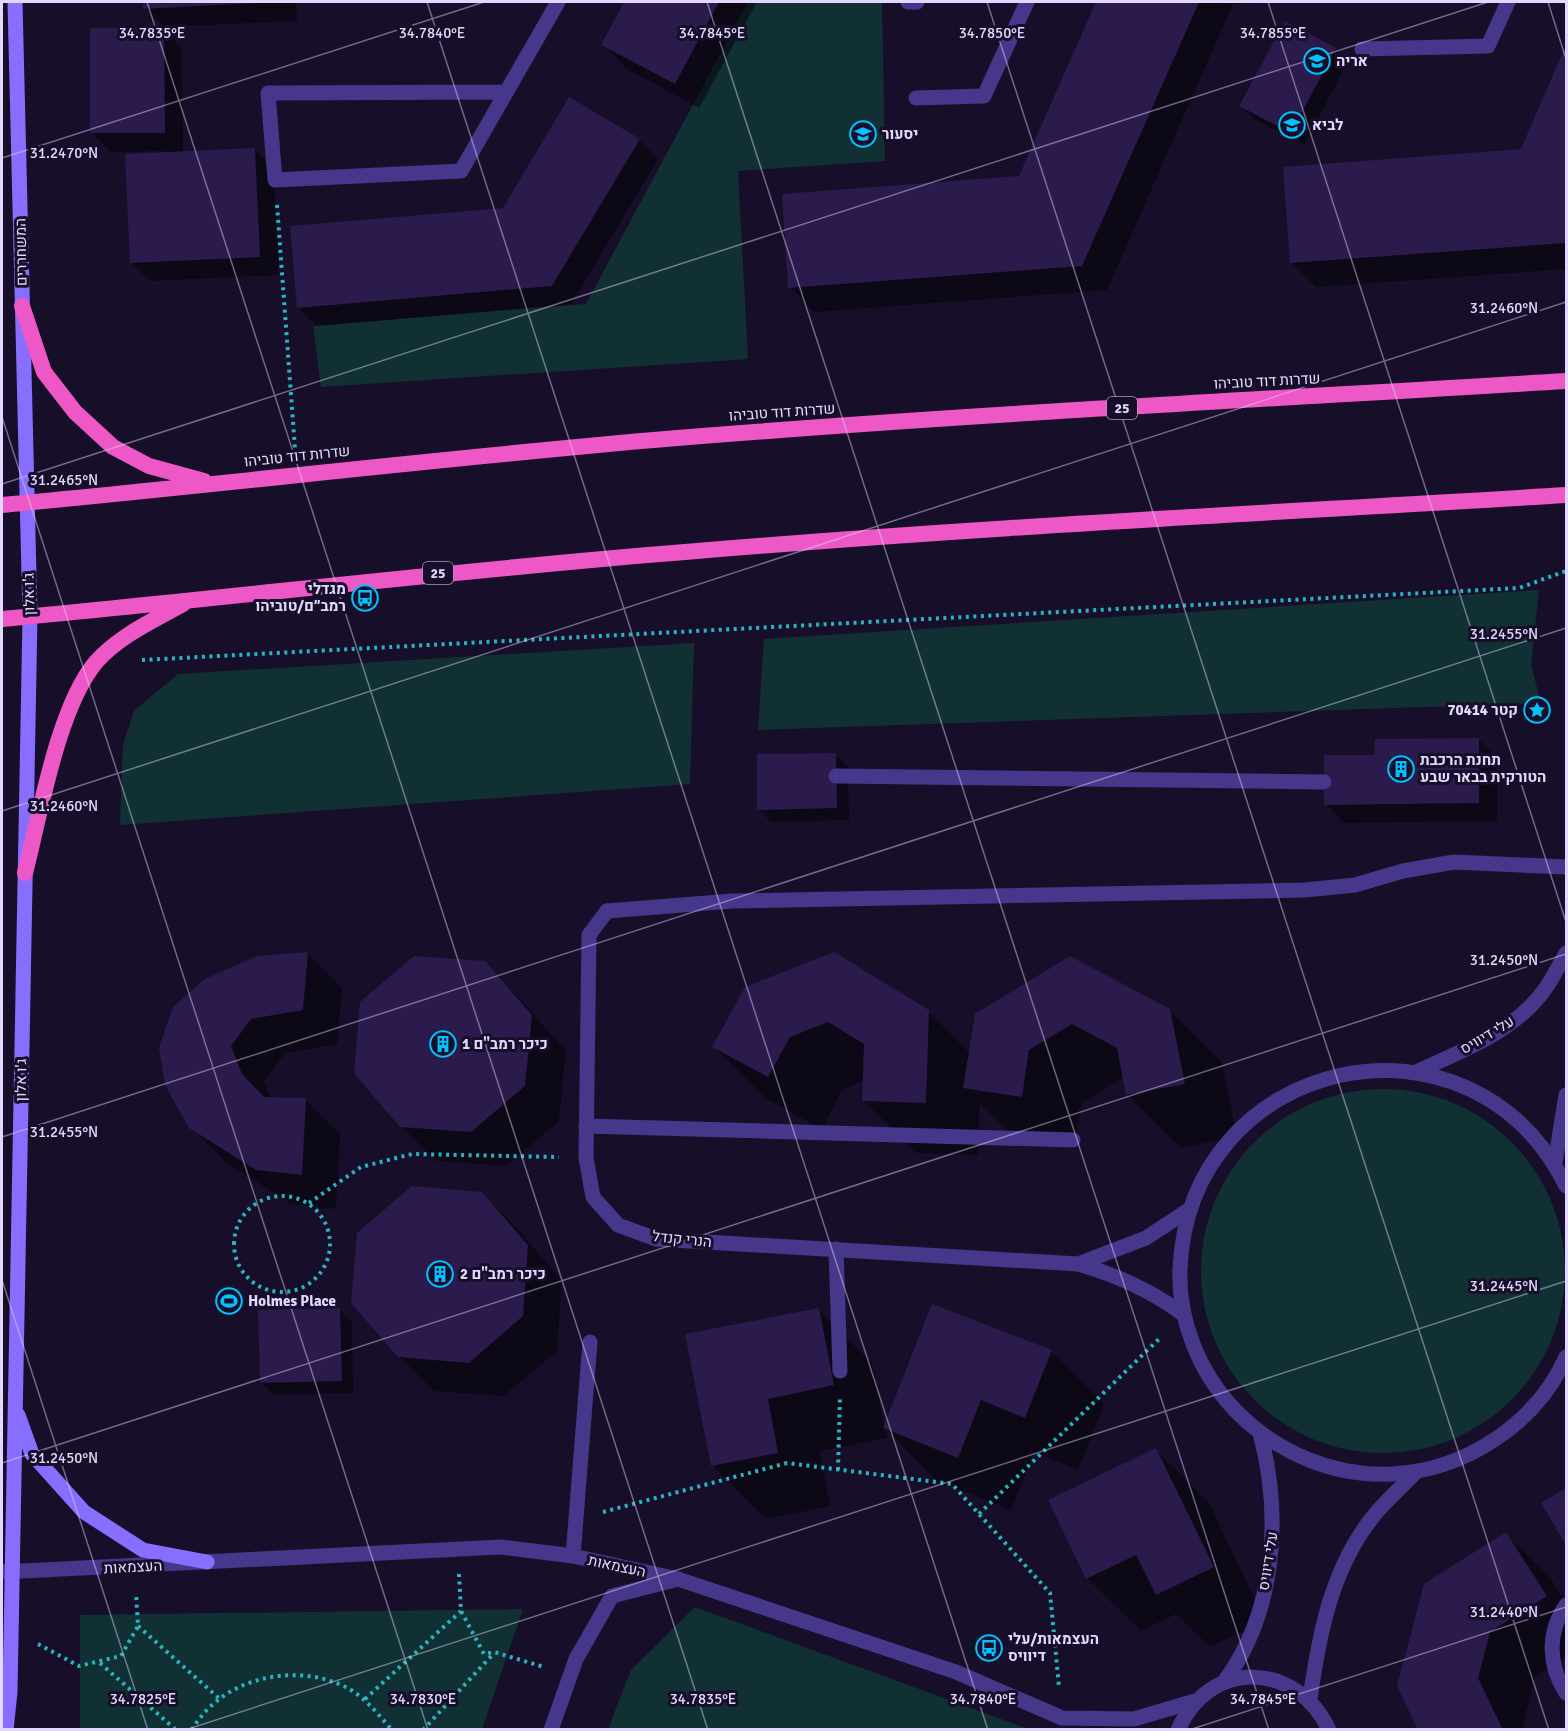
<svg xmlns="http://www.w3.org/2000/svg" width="1568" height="1731" viewBox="0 0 1568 1731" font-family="Signika,Heebo,sans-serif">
	<rect width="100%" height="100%" fill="#170f2a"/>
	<!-- green -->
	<path fill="#113034" d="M 748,2 L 882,2 L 885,161 L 738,171 L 748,359 L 321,387 L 313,326 L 586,304 Z
		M 1539,590 L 1531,665 L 1541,703 L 758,730 L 764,639 Z
		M 694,643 L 690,784 L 120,825 L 123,745 L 134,711 L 178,674 Z
		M1201 1271a182 182 0 1 1 364 0a182 182 0 1 1-364 0Z
		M 695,1607 L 1028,1729 L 608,1729 L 631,1670 Z
		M 523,1609 L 482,1729 L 80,1729 L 80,1615 Z"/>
	<!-- shadow -->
	<path fill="#0007" d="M 145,2 L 296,2 L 297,21 L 164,27 L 145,8 Z
		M 626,2 L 757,2 L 699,108 L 627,69 L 602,44 Z
		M 1098,2 L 1280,2 L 1233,4 L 1107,290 L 814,312 L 790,287 L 1020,178 Z
		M 163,29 L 182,48 L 183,153 L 255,150 L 274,169 L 279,275 L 150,281 L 131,262 L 165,151 L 111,152 L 92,133 Z
		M 1566,49 L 1566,269 L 1316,287 L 1291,262 L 1522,151 Z
		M 1335,50 L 1348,62 L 1304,145 L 1254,119 L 1241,106 Z
		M 639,140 L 658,159 L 571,304 L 317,326 L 298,308 L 504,209 Z
		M 1478,739 L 1497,758 L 1497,821 L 1344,823 L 1326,804 L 1376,756 Z
		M 835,754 L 848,767 L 849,820 L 771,822 L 759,809 Z
		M 307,953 L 342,988 L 337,1044 L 285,1053 L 264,1081 L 271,1099 L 306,1100 L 340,1134 L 336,1209 L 291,1204 L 226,1162 L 191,1127 L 166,1085 Z
		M 484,963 L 519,998 L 566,1051 L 559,1121 L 506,1166 L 436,1161 L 401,1126 Z
		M 746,988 L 928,1011 L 970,1053 L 976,1015 L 1169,1010 L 1222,1063 L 1237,1136 L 1181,1148 L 1128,1095 L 1124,1077 L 1082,1103 L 1074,1149 L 1017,1140 L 980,1103 L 978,1155 L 916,1153 L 864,1101 L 864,1081 L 842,1090 L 822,1129 L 767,1099 L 714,1047 Z
		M 482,1193 L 517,1228 L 562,1281 L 557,1351 L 504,1396 L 434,1391 L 399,1356 Z
		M 340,1310 L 352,1322 L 353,1393 L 274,1395 L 261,1382 Z
		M 819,1310 L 872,1363 L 885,1428 L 1051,1351 L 1104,1404 L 1078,1470 L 1034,1452 L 1011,1510 L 937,1481 L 885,1428 L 887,1438 L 820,1451 L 830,1506 L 766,1519 L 713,1466 L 687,1335 Z
		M 1156,1450 L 1209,1503 L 1265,1621 L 1210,1647 L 1176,1614 L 1141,1631 L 1088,1579 L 1050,1501 Z
		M 1566,1490 L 1566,1542 L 1543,1504 Z
		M 1506,1534 L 1551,1579 L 1566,1603 L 1566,1657 L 1535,1677 L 1523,1725 L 1525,1730 L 1419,1730 Z"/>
	<!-- building -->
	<path fill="#2b1a4c" d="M 143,2 L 258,2 L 258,3 L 143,9 Z
		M 624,2 L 719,2 L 675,84 L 601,45 Z
		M 1096,2 L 1199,2 L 1082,266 L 788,288 L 782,194 L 1019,176 Z
		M 1285,21 L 1336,48 L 1291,133 L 1239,106 Z
		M 164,27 L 165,133 L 90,133 L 90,28 Z
		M 1566,45 L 1566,243 L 1290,263 L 1283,167 L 1521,149 Z
		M 569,97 L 640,139 L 552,286 L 297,308 L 290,226 L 503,208 Z
		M 255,148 L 260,257 L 130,263 L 125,154 Z
		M 1479,738 L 1479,803 L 1324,805 L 1324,755 L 1374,755 L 1375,739 Z
		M 836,753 L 837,808 L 757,810 L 757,754 Z
		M 308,952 L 303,1010 L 251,1019 L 231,1046 L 242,1074 L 264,1097 L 306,1098 L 302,1175 L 256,1170 L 189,1128 L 165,1085 L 159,1048 L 173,1007 L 205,979 L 257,956 Z
		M 834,952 L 929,1010 L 926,1103 L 862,1101 L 864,1044 L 828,1022 L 790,1037 L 768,1077 L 712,1047 L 745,987 Z
		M 414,956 L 485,961 L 532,1015 L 525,1086 L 471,1132 L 400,1127 L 354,1073 L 360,1002 Z
		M 1070,956 L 1170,1009 L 1185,1084 L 1126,1095 L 1117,1048 L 1072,1024 L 1029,1050 L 1022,1097 L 963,1088 L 975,1014 Z
		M 412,1186 L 482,1192 L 528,1245 L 523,1316 L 469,1363 L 398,1357 L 351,1303 L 357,1233 Z
		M 932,1304 L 1052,1350 L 1025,1418 L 981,1400 L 958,1458 L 883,1428 Z
		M 340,1308 L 342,1381 L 260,1383 L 258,1310 Z
		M 819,1308 L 834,1385 L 768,1399 L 778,1453 L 711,1466 L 685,1334 Z
		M 1156,1448 L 1214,1567 L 1156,1595 L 1136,1555 L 1086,1579 L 1048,1500 Z
		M 1566,1488 L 1566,1545 L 1541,1503 Z
		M 1506,1532 L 1547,1596 L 1490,1632 L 1478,1678 L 1503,1730 L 1418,1730 L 1397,1686 L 1424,1584 Z"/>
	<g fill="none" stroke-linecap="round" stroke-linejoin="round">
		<!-- path -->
		<path stroke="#29b4c1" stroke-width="4" stroke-dasharray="3 4.5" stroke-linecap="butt" d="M 277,205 L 295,449
			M 142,660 L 1519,588 L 1566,571
			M234 1244a48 48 0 1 1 96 0a48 48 0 1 1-96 0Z
			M 309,1203 L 361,1167 L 412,1154 L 559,1157
			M 838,1470 L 840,1395
			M 603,1512 L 787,1463 L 952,1484 L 1050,1593 L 1059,1687
			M 979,1514 L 1161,1337
			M 459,1574 L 461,1611 L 484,1654 L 494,1652 L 544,1667
			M 138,1626 L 221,1700
			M 38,1644 L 79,1666 L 121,1656 L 138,1626 L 136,1593
			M 100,1663 L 176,1730
			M 365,1699 L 461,1611
			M 192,1730 C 220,1680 288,1663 339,1684 C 362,1693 376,1712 392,1730
			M 423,1730 L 494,1653"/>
		<!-- service -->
		<path stroke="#47378b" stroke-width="15" d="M 908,2 L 917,2
			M 1362,49 L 1488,46 L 1508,2
			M 506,92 L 268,93 L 275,180 L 461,171 L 558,2
			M 916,98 L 984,96 L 1027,2
			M 607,911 L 732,901 L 1305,890 L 1355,885 L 1403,871 L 1454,862 L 1566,867
			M 586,1126 L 1073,1140
			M 836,1249 L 840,1371
			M 573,1556 L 590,1342
			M 1566,1605 C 1547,1633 1548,1665 1566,1693"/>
		<!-- pedestrian -->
		<path stroke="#47378b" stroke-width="15" d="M 836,776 L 1324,782"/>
		<!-- minor -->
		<path stroke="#47378b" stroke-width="15" d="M 607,911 L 589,935 L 586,1158 L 593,1197 L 618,1225 L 656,1239 L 1078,1264 C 1117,1275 1151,1290 1184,1315
			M 1078,1264 L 1146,1238 L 1190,1209
			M 551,1730 L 576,1659 L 612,1596 L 678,1579"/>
		<!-- tertiary -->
		<path stroke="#47378b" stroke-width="15" d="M 1416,1072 C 1461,1051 1515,1032 1545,989 C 1553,978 1559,965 1566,953
			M 1555,1163 L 1566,1095
			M 1566,1186 C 1471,994 1189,1055 1180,1269 C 1178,1320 1199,1372 1234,1409 C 1275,1452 1333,1477 1392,1474 C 1466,1470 1536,1424 1566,1357
			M 2,1572 L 501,1547 L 573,1556 L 678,1579 L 956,1672 L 1062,1718 L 1134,1719 L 1195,1701
			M 1224,1682 C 1276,1612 1282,1515 1260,1433
			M 1310,1699 C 1319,1635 1331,1570 1372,1518 C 1385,1501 1403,1486 1417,1471
			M 1178,1730 C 1209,1658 1297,1661 1329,1730"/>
		<!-- secondary -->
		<path stroke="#876eff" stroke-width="15" d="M 18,1415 L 32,1454 L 84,1512 L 143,1550 L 207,1562
			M 6,1730 L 10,1692 L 30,616 L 15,2"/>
		<!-- trunk -->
		<path stroke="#ed58c6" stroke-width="16" d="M 22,306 L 44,372 L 75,412 L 113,447 L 149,466 L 204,481
			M 2,505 C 227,484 451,457 677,438 C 973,414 1270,399 1566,381
			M 2,619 C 229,598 457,570 685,552 C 978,527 1272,513 1566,495
			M 25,873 C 40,815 58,707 96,662 C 119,636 154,620 183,604"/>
	</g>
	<!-- ticks -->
	<path fill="none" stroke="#e2d7ff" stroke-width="1.5" stroke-opacity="0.45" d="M 147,2 L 708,1730M 427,2 L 988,1730M 707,2 L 1269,1730M 987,2 L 1549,1730M 1268,2 L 1566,922M 1548,2 L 1566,59M 2,158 L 484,2M 2,417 L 428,1730M 2,484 L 1488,2M 2,811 L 1566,302M 2,1137 L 1566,628M 2,1280 L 148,1730M 2,1463 L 1566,954M 185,1730 L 1566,1281M 1189,1730 L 1566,1607"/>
	<!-- icons -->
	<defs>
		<g id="school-ring" transform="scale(1.35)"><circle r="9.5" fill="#170f2a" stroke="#03c1ff" stroke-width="1.5"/><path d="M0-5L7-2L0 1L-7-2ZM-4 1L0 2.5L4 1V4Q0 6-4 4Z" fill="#03c1ff"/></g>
		<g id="bus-ring" transform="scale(1.35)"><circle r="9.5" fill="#170f2a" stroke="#03c1ff" stroke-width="1.5"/><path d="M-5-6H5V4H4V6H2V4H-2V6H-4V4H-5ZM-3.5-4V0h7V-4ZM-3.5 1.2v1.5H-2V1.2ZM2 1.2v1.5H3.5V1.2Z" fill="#03c1ff"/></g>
		<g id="sight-ring" transform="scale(1.35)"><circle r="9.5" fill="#170f2a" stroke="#03c1ff" stroke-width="1.5"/><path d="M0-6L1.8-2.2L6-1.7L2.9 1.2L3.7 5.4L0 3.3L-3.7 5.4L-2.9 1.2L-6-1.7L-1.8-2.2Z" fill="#03c1ff"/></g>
		<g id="building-ring" transform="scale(1.35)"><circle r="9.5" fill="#170f2a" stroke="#03c1ff" stroke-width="1.5"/><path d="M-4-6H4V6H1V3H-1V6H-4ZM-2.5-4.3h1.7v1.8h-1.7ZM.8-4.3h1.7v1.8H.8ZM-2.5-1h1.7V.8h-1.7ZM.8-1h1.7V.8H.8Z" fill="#03c1ff"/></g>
		<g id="stadium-ring" transform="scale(1.35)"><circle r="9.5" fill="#170f2a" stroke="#03c1ff" stroke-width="1.5"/><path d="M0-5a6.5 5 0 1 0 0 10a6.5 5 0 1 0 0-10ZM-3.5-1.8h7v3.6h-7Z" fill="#03c1ff"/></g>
	</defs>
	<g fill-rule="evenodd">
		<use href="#school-ring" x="1317" y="61"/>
		<use href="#school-ring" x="1292" y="125"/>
		<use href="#school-ring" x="863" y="134"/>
		<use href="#bus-ring" x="365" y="598"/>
		<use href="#sight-ring" x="1537" y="710"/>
		<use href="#building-ring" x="1401" y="769"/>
		<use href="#building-ring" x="443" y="1044"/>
		<use href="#building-ring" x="440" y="1274"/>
		<use href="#stadium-ring" x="229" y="1301"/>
		<use href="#bus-ring" x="989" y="1648"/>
	</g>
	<g text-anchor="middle" stroke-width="6" stroke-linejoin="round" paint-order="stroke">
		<!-- shield labels -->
		<g fill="#170f2a" stroke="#a59bbf" stroke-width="1.5">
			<rect x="1107" y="397" width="30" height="22" rx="4.5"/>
			<rect x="423" y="562" width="30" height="22" rx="4.5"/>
		</g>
		<g font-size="14" font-weight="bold" fill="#e2d7ff">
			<text x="1122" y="413">25</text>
			<text x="438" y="578">25</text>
		</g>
		<!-- poi labels -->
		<g font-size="15" font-weight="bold" fill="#e2d7ff" stroke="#170f2a" text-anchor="start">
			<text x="1336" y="66">אריה</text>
			<text x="1312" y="130">לביא</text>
			<text x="882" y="139">יסעור</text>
			<text x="346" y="594" text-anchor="end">מגדלי<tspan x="346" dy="17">רמב״ם/טוביהו</tspan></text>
			<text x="1518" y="715" text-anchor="end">קטר 70414</text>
			<text x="1420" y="765">תחנת הרכבת<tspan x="1420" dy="17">הטורקית בבאר שבע</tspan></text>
			<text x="462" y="1049">כיכר רמב"ם 1</text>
			<text x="460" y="1279">כיכר רמב"ם 2</text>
			<text x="248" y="1306">Holmes Place</text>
			<text x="1008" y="1644">העצמאות/עלי<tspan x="1008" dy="17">דיוויס</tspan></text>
		</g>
		<!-- street labels -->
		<g font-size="15" fill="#e2d7ff" stroke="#170f2a">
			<text transform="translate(21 252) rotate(-91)" y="5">המשחררים</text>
			<text transform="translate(1267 381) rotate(-3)" y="5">שדרות דוד טוביהו</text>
			<text transform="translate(782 412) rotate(-4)" y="5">שדרות דוד טוביהו</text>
			<text transform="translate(297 456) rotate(-6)" y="5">שדרות דוד טוביהו</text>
			<text transform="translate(29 594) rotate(-91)" y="5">ג'ו אלון</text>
			<text transform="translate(1487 1035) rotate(-31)" y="5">עלי דיוויס</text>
			<text transform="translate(21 1080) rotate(-89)" y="5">ג'ו אלון</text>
			<text transform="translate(682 1239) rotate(6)" y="5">הנרי קנדל</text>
			<text transform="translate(1268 1561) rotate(-81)" y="5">עלי דיוויס</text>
			<text transform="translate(617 1566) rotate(12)" y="5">העצמאות</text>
			<text transform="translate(133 1567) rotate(-3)" y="5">העצמאות</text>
		</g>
	</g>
	<g font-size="15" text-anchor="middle" fill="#e2d7ff" stroke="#170f2a" stroke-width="6" stroke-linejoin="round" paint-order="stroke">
		<text x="152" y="38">34.7835°E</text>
		<text x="432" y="38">34.7840°E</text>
		<text x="712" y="38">34.7845°E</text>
		<text x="992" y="38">34.7850°E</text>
		<text x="1273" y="38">34.7855°E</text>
		<text x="64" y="158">31.2470°N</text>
		<text x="1504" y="313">31.2460°N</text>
		<text x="64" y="485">31.2465°N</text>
		<text x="1504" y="639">31.2455°N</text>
		<text x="64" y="811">31.2460°N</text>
		<text x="1504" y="965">31.2450°N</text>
		<text x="64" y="1137">31.2455°N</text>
		<text x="1504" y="1291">31.2445°N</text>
		<text x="64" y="1463">31.2450°N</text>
		<text x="1504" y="1617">31.2440°N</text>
		<text x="143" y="1704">34.7825°E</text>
		<text x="423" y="1704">34.7830°E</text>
		<text x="703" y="1704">34.7835°E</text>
		<text x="983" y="1704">34.7840°E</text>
		<text x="1263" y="1704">34.7845°E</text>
	</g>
	<!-- border -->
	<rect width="1568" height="1731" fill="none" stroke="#e2d7ff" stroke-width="6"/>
</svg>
